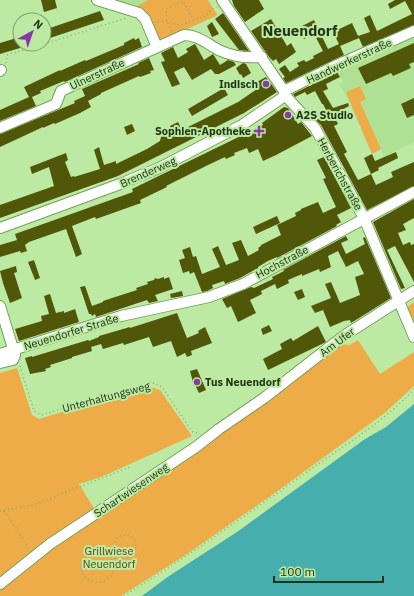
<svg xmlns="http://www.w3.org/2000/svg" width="414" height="596" viewBox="0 0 414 596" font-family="'IBM Plex Sans',sans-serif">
	<rect width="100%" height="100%" fill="#bceaa3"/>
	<!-- built -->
	<path fill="#afe194" d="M 108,0 L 148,0 L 136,7 Z
		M 414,35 L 414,142 L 384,157 L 381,149 L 372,154 L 349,102 L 339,84 L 343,82 L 336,69 Z"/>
	<!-- green -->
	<path fill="#edac47" d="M 148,0 L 208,0 L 216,13 L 217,13 L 216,16 L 163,40 L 156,38 L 144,10 L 136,7 Z
		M 360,86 L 366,99 L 360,102 L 381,149 L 372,154 L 346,92 Z
		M 414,302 L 414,330 L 406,308 Z
		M 358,340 L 380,374 L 414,352 L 414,386 L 386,412 L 272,495 L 184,556 L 121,596 L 0,596 L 0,589 L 51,548 L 271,398 L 342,344 L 350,345 Z
		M 17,368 L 32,415 L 39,419 L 148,386 L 160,390 L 192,436 L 101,477 L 79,484 L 95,510 L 0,580 L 0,373 Z"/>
	<!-- water -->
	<path fill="#47aeae" d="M 414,404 L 414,596 L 142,596 L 169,576 L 237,532 L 365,439 L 386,427 Z"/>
	<!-- building -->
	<path fill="#505709" d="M 41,0 L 55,0 L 57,8 L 44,12 Z
		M 232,0 L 259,0 L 264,9 L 245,22 L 234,6 Z
		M 395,0 L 414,0 L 414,25 L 363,47 L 358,36 L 370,32 L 364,18 L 370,15 L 377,31 L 412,14 L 405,1 L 390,9 L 388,4 Z
		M 100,11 L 104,20 L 44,40 L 44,30 Z
		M 223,13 L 249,51 L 239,50 L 215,19 Z
		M 271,19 L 287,46 L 291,43 L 296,52 L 279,64 L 276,59 L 273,61 L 269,57 L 251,31 Z
		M 314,20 L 328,49 L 339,44 L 333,32 L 352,23 L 359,38 L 340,46 L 344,55 L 286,83 L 283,78 L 285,77 L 279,69 L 285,65 L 290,72 L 299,66 L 297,63 L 304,60 L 306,62 L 314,58 L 313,56 L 323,51 L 314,34 L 304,39 L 298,28 Z
		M 212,22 L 219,34 L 212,37 L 207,26 Z
		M 20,37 L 20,48 L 0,54 L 0,43 Z
		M 134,38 L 135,40 L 139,38 L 142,47 L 65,82 L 64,81 L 40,91 L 41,93 L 32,97 L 36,106 L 0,121 L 0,110 L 29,97 L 24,87 L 60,70 L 60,71 L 85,60 L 86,61 L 124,45 L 124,43 Z
		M 414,43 L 414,62 L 409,64 L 411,68 L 393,76 L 391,73 L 366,84 L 358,68 Z
		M 195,44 L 204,60 L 213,54 L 220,65 L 228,60 L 234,62 L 236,65 L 219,74 L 215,74 L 211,69 L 192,80 L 184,67 L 174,72 L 180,84 L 172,87 L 161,62 L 165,61 L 161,53 L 173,47 L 178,58 L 188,52 L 186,49 Z
		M 149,58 L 154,70 L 150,71 L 151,73 L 140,77 L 139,76 L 101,93 L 101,94 L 88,101 L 91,107 L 80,113 L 55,124 L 54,123 L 43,128 L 43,127 L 0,147 L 0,134 L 75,103 L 74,101 L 85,96 L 82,89 L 139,64 L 138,63 Z
		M 243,63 L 246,64 L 251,73 L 243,78 L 241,74 L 240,75 L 236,68 Z
		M 337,72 L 340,77 L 326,84 L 328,89 L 323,91 L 333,108 L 348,103 L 349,106 L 336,113 L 338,119 L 336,120 L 338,124 L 334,126 L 347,152 L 344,154 L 358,180 L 371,174 L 376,185 L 393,177 L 391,172 L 414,162 L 414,186 L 367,210 L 321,125 L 316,120 L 328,114 L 323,104 L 322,104 L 315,91 L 307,95 L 305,92 L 295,97 L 293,94 Z
		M 266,77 L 277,92 L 244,113 L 118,176 L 0,218 L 0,205 L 54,186 L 49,167 L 32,174 L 30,167 L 66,153 L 68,160 L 65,162 L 71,177 L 74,176 L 74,177 L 100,169 L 94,150 L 99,147 L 104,165 L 116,161 L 116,164 L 147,149 L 160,141 L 161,137 L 173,132 L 170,126 L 178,122 L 182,130 L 238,102 L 257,89 L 253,84 Z
		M 224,88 L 228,95 L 192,116 L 188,109 Z
		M 414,98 L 414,115 L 407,118 L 401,104 Z
		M 284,107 L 288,108 L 298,124 L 301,122 L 312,136 L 276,155 L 263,161 L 258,149 L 249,153 L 247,148 L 234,153 L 235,155 L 226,159 L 225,157 L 206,166 L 166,186 L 167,187 L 140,200 L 141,203 L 96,219 L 95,217 L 72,226 L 82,254 L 76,257 L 66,229 L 29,242 L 25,245 L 27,251 L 21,253 L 20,251 L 0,257 L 0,245 L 17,240 L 15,234 L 133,192 L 132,189 L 263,125 L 262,123 Z
		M 132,124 L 135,131 L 127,135 L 124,127 Z
		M 396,152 L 398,158 L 378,168 L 379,170 L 371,174 L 364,158 L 372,154 L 375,161 Z
		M 324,157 L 351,208 L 337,215 L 341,222 L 336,225 L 337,226 L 277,258 L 277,257 L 268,261 L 258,267 L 258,268 L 240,278 L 225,284 L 224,281 L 212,285 L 213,288 L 207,291 L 202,292 L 194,272 L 190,274 L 189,271 L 183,273 L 179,260 L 185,258 L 182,250 L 190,247 L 193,257 L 196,256 L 202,274 L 220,267 L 212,249 L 218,246 L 226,265 L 239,260 L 232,243 L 241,240 L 248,256 L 259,250 L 258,248 L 261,246 L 261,245 L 281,235 L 277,225 L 296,216 L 295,213 L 301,210 L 301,209 L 318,202 L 323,213 L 336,207 L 323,179 L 326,178 L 317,160 Z
		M 414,199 L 414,218 L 403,224 L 406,230 L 398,233 L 403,245 L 410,242 L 411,245 L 414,244 L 414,282 L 395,246 L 387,250 L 405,288 L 401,289 L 373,222 Z
		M 277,216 L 280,223 L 256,234 L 253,227 Z
		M 346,236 L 348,240 L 341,243 L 346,254 L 365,244 L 363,238 L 365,237 L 391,298 L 351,323 L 350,320 L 344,321 L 330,327 L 323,310 L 315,313 L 311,306 L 331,298 L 325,284 L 331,282 L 340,303 L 360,295 L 355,277 L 364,274 L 358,261 L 346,267 L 338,251 L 328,256 L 331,267 L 320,272 L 319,269 L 302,276 L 302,274 L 288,280 L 289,283 L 277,289 L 275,284 L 261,291 L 262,294 L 250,300 L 256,313 L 238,322 L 231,306 L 227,308 L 222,299 L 251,287 L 254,288 L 273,279 L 272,277 L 284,271 L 283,270 Z
		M 34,260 L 40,278 L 35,280 L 28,262 Z
		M 16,266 L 17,272 L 14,273 L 22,298 L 10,303 L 3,283 L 0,271 Z
		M 164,277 L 164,279 L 169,277 L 173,289 L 155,295 L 158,301 L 149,303 L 147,300 L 96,317 L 95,314 L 92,316 L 91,314 L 89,314 L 80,287 L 85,286 L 92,306 L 103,302 L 103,301 L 109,299 L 137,290 L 136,288 L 148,284 L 147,282 L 154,280 L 155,278 L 158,279 Z
		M 302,289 L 305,297 L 298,300 L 294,292 Z
		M 182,291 L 183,296 L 171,298 L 170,294 Z
		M 50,294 L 56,313 L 64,311 L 64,313 L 75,309 L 79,322 L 19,341 L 15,329 L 42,321 L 41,316 L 49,314 L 44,296 Z
		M 177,313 L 187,338 L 199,333 L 198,331 L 205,327 L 212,343 L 191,351 L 192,355 L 187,357 L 185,353 L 177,357 L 171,341 L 153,347 L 149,337 L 124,345 L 123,343 L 103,349 L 101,344 L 91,347 L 92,351 L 72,357 L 72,358 L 50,365 L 51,367 L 45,369 L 46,371 L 30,374 L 25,358 L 32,356 L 32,357 L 88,340 L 89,341 L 99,337 L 99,336 L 130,327 L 130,328 Z
		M 269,325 L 272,331 L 263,335 L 261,329 Z
		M 318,326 L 326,342 L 268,370 L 263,359 L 282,349 L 280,344 L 291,338 L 293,341 Z
		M 197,369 L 206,390 L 199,393 L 195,385 L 194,386 L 190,371 Z"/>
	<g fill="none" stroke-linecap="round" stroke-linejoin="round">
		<!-- minor casing -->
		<g stroke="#76a15d" stroke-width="12">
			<path id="minor" d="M 97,0 L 139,13 L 145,19 L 157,47
				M 222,0 L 284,91 L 284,94 L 315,128 L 364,218 L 414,337
				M 0,71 L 1,70
				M 284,91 L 339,64 L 414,31
				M 0,128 L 56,104 L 61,91 L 184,35 C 199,35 208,45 221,51 C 234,57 249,58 262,57
				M 0,228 L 120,184 L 159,168 L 242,125 L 279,100 L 283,97 L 284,94
				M 0,306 L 15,355 L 13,360 L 0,363
				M 0,354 L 121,316 L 209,297 L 243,284 L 414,192
				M 0,584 L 50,544 L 196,447 L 219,429 L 264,398 L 345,335 L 414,291"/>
		</g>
		<!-- path -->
		<path stroke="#8cb178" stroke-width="1.5" stroke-dasharray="1 3" stroke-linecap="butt" d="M 154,22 L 162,21 L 181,25 L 206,16 L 211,10 L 217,7
			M 172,31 L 167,22 L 166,9 L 183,1 L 194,21
			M 44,44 L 126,18
			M 6,63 L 7,55 L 43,44
			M 20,366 L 34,411 L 41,415 L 151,382 L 162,387 L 191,430 L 194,433 L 200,433
			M 0,511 L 33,505 L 130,467
			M 4,511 L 16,528 L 29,550
			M114 546a11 11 0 1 1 22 0a11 11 0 1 1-22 0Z
			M 107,552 L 114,548
			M 112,560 L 105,551 C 80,543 72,577 95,582 C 100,583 105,581 109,577 C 114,573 115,566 112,560 L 119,556
			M 124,596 C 188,556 249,513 311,469 C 346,444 385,421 414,389"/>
		<!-- minor -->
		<use href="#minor" stroke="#fff" stroke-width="10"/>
	</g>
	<!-- markers -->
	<g fill="#8938a8" stroke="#bceaa3" stroke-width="1.5">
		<circle cx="266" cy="84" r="4"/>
		<circle cx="288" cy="115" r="4"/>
		<path d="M257 125h4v4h4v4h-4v4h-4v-4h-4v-4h4z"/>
		<circle cx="197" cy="382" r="4"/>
	</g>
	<g text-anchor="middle" stroke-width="4" stroke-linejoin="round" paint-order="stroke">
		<!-- street labels -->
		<g font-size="11" fill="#223418" stroke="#bceaa3">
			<text transform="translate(349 61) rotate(-25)" y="4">Handwerkerstraße</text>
			<text transform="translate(97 74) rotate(-25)" y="4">Ulnerstraße</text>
			<text transform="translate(148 172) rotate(-24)" y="4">Brenderweg</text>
			<text transform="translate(340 174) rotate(61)" y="4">Herberichstraße</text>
			<text transform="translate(282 262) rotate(-28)" y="4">Hochstraße</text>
			<text transform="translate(71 332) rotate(-17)" y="4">Neuendorfer Straße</text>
			<text transform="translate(337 342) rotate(-37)" y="4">Am Ufer</text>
			<text transform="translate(106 397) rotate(-15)" y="4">Unterhaltungsweg</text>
			<text transform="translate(131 490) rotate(-34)" y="4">Schartwiesenweg</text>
		</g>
		<!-- poi labels -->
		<g font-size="11" font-weight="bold" fill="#223418" stroke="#bceaa3" text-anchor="end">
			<text x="258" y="88">Indisch</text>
			<text x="296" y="119" text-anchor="start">A2S Studio</text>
			<text x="251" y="135">Sophien-Apotheke</text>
			<text x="205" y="386" text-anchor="start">Tus Neuendorf</text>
		</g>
		<!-- park labels -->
		<g font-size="11" fill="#614313" stroke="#bceaa3">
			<text x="109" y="555">Grillwiese<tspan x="109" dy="13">Neuendorf</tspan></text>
		</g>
		<!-- district labels -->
		<g font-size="15" font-weight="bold" fill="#223418" stroke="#bceaa3">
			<text x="300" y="36">Neuendorf</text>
		</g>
	</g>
	<!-- north arrow -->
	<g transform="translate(32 32) rotate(40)"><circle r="19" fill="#bceaa3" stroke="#7ea16b"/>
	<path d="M0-3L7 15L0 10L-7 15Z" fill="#8938a8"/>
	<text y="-6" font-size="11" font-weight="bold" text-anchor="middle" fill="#223418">N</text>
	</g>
	<!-- scale -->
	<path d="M274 576v6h109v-6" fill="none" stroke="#223418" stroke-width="2"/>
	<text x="280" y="576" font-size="12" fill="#223418" stroke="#bceaa3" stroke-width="3" paint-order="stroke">100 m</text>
</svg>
